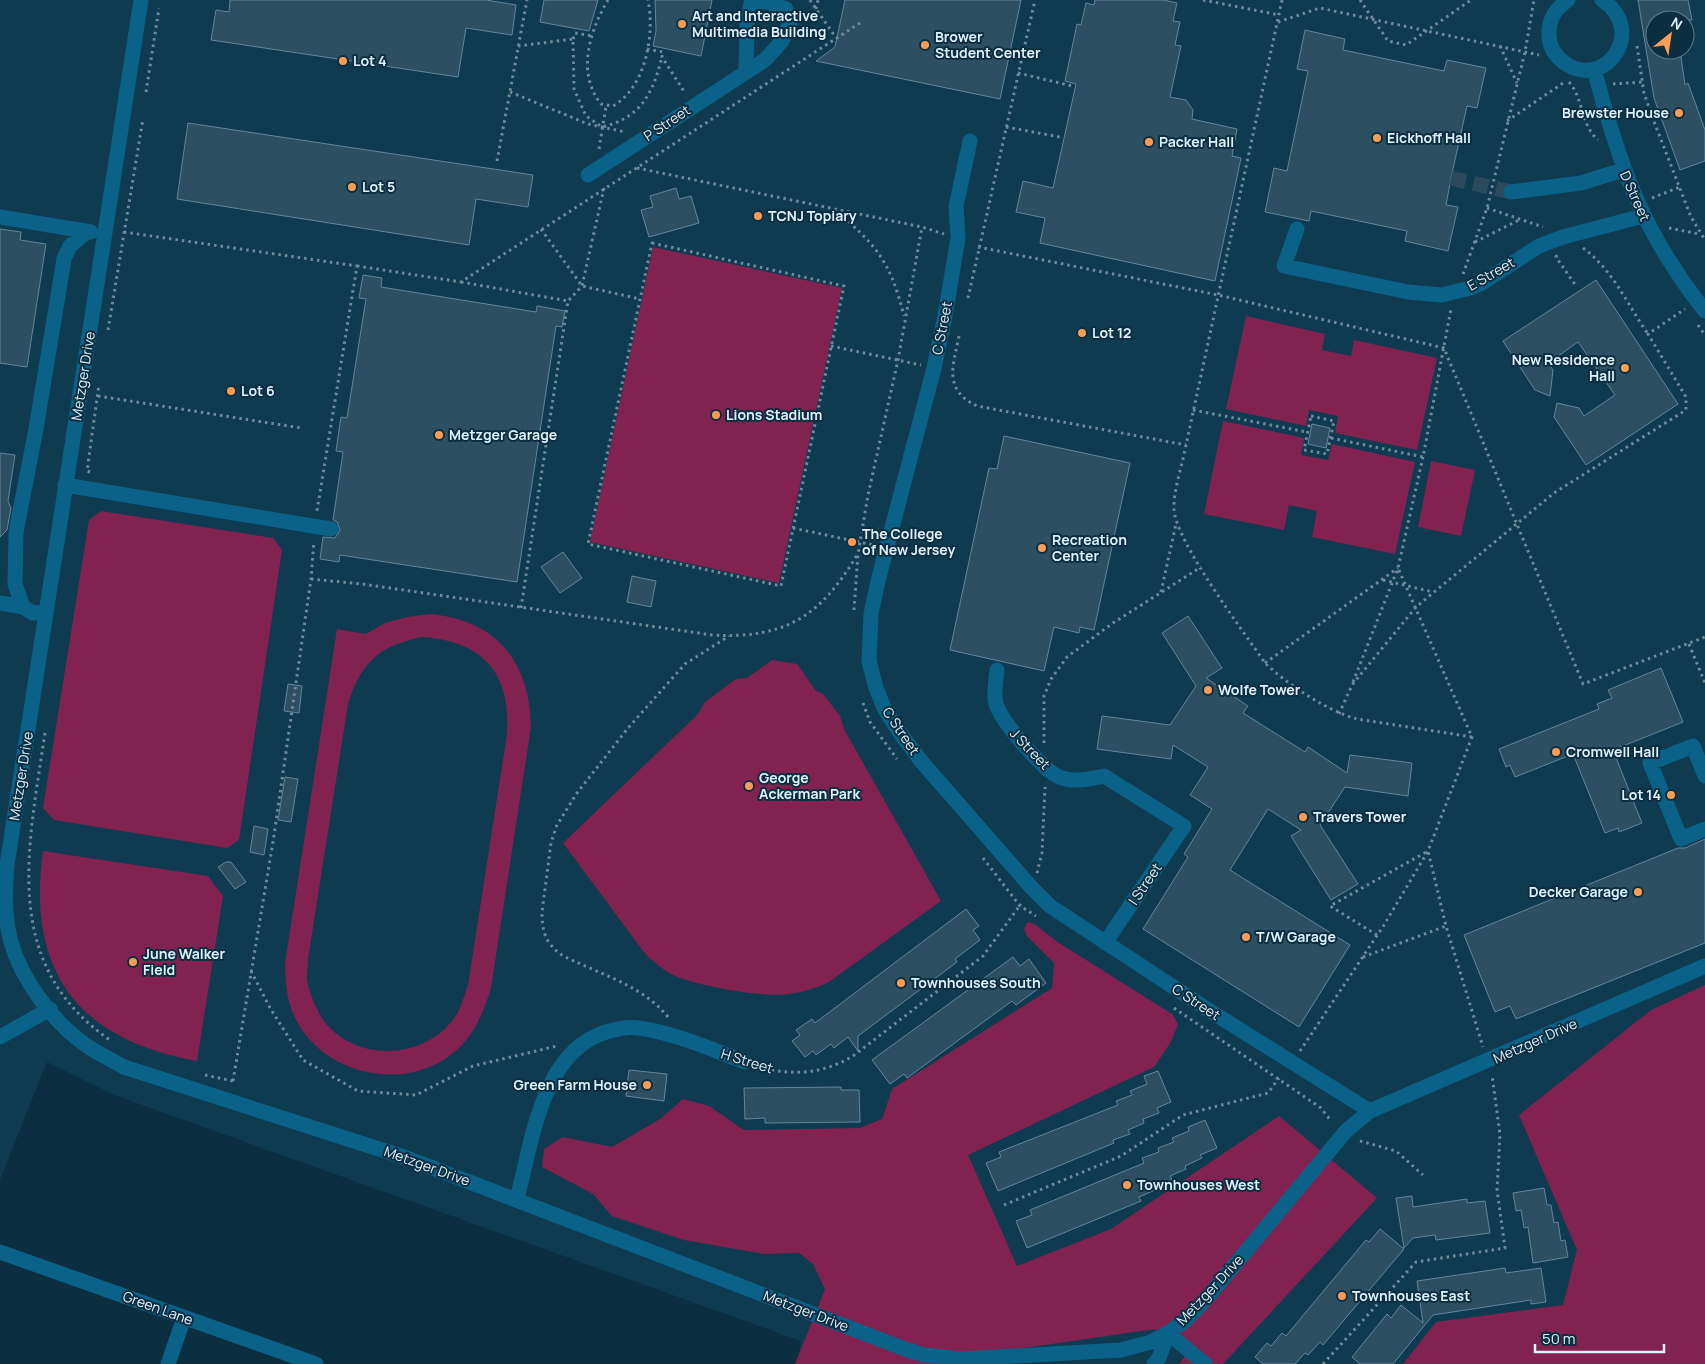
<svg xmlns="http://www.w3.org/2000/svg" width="1705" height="1364" viewBox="0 0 1705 1364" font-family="Manrope,sans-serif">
	<rect width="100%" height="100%" fill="#0b2e40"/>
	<!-- built -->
	<path fill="#0e3b50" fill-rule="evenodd" d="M 0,0 L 1705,0 L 1705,1034 L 1594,1364 L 797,1364 L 801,1341 L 114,1095 L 47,1062 L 0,1180 ZM 1655,20 L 1685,20 L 1685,50 L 1655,50 Z"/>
	<!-- green -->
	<path fill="#812250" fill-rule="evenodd" d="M 653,247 L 842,288 L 779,583 L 590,542 Z
		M 1246,316 L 1325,334 L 1322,350 L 1351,356 L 1354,340 L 1437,358 L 1417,450 L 1335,433 L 1338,416 L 1309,410 L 1306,426 L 1226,409 Z
		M 1223,421 L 1304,438 L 1301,455 L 1328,460 L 1332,444 L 1415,462 L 1395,554 L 1312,537 L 1317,511 L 1289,505 L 1284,530 L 1204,514 Z
		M 1431,461 L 1475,470 L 1461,536 L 1418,527 Z
		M 101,511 L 273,538 L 282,550 L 239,840 L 227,848 L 54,820 L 43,808 L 89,520 Z
		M 430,614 C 496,620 530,661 531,727 L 491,988 C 484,1011 476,1031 459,1048 C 408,1097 314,1075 291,1008 C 286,993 285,978 285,963 L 337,629 L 366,634 L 385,623 L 407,617 ZM 422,637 C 483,641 511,673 507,734 L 468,985 C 464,996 461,1008 455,1017 C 427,1058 362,1063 328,1026 C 319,1017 310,995 307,981 C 306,974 308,966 308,959 L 348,704 C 361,662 379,646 422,637 Z
		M 772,660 L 797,664 L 816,691 L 823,694 L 840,716 L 844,729 L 941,901 L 829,982 C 816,988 804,992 789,994 C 763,998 697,986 673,975 C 663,970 654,962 646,955 L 563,843 L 698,714 L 705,702 L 736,679 L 747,678 Z
		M 43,851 L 208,876 L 223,896 L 197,1061 C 79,1040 26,972 43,851 Z
		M 1028,922 L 1036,925 L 1056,941 L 1172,1014 L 1178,1024 L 1171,1042 L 1154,1067 L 968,1155 L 1017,1266 L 1111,1229 L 1279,1116 L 1377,1198 L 1223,1364 L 1179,1364 L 1185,1356 L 1155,1329 L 948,1359 L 951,1364 L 795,1364 L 825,1289 L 813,1264 L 799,1253 L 764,1254 L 684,1240 L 612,1216 L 593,1194 L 542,1167 L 544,1149 L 563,1137 L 612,1147 L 660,1119 L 683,1099 L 709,1106 L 744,1130 L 860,1128 L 882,1119 L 892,1089 L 1052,988 L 1054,963 L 1026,935 L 1024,928 Z
		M 1705,985 L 1705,1364 L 1403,1364 L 1436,1322 L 1563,1305 L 1577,1250 L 1519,1115 L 1651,1010 Z"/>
	<!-- building -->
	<path fill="#2d4f62" stroke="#63869c" d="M 230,0 L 486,0 L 516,5 L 512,35 L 466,28 L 458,77 L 211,40 L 216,10 L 229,12 Z
		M 544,0 L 598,0 L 589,31 L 540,22 Z
		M 655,0 L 712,0 L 701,56 L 653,46 L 656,31 Z
		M 845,0 L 1021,0 L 1000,99 L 816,61 L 835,47 Z
		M 1095,0 L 1163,0 L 1177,3 L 1173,21 L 1180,22 L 1175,45 L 1181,46 L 1170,97 L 1186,100 L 1193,110 L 1192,119 L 1237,129 L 1232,156 L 1241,158 L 1215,281 L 1040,243 L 1045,218 L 1016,212 L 1023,181 L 1053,188 L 1076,84 L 1065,81 L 1077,24 L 1081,25 L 1086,3 L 1094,5 Z
		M 1638,0 L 1688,0 L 1692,20 L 1655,20 L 1655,50 L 1680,50 L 1685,85 L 1688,83 L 1705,130 L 1705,161 L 1680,170 L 1654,98 Z
		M 1305,30 L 1345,39 L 1343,50 L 1444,71 L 1447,60 L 1486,68 L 1477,108 L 1467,106 L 1451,178 L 1446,205 L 1458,207 L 1448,251 L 1405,241 L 1407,231 L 1311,211 L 1309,221 L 1265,212 L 1274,168 L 1287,171 L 1308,71 L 1297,69 Z
		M 188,123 L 533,175 L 528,207 L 476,199 L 469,245 L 177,199 Z
		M 676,188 L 679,199 L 691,196 L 699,223 L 649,237 L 641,210 L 653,207 L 650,196 Z
		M 0,229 L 21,232 L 20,240 L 46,244 L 27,367 L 0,363 Z
		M 363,275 L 382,278 L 381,287 L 536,312 L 537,306 L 565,311 L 562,327 L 556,326 L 517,582 L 340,555 L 339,562 L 320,559 L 323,537 L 335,538 L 340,530 L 337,522 L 333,520 L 343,452 L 336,451 L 341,417 L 347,418 L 366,299 L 359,298 Z
		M 1596,280 L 1678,404 L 1586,465 L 1554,417 L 1557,403 L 1579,408 L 1584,416 L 1615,395 L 1578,342 L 1548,363 L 1553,370 L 1550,396 L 1535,390 L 1503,341 Z
		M 1312,424 L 1330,428 L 1326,448 L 1308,444 Z
		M 1004,436 L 1130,463 L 1094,630 L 1080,627 L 1079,633 L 1054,627 L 1044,671 L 950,650 L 989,468 L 997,469 Z
		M 0,453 L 15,455 L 8,501 L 11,508 L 7,530 L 0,537 Z
		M 563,552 L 582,578 L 560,593 L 541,567 Z
		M 632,576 L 656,581 L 651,607 L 627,602 Z
		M 1188,616 L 1222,668 L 1206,678 L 1248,706 L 1243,713 L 1305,752 L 1308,747 L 1347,773 L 1350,755 L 1412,763 L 1408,796 L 1345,787 L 1320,825 L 1358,884 L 1331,900 L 1291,836 L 1301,830 L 1268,809 L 1230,870 L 1350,945 L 1299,1027 L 1143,929 L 1188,857 L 1184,854 L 1212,809 L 1190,795 L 1208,767 L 1173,745 L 1171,759 L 1097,749 L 1102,716 L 1170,725 L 1196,686 L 1162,633 Z
		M 1661,668 L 1683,722 L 1613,750 L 1642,823 L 1619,832 L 1618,828 L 1605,833 L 1573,754 L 1515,777 L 1510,765 L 1506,767 L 1499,749 L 1599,709 L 1597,704 L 1612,698 L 1608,690 Z
		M 288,684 L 302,686 L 299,713 L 284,711 Z
		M 285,777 L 298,779 L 291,822 L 278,820 Z
		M 254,826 L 268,829 L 264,855 L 250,852 Z
		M 1705,839 L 1705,943 L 1516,1019 L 1510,1006 L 1495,1012 L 1464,935 L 1678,848 L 1685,848 Z
		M 226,862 L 231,862 L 246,882 L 235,889 L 218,867 Z
		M 966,909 L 979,926 L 973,930 L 980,940 L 955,959 L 957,962 L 858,1036 L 858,1051 L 848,1037 L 834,1048 L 831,1044 L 816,1055 L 813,1051 L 805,1057 L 792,1041 L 800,1035 L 796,1030 L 812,1019 L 815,1023 Z
		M 1013,957 L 1020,966 L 1029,959 L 1046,983 L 1016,1005 L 1012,1001 L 907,1078 L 904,1074 L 890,1084 L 872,1060 Z
		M 629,1070 L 667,1074 L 664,1101 L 626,1096 Z
		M 1158,1071 L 1171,1102 L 1157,1108 L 1159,1113 L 1143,1119 L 1144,1123 L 1128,1130 L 1130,1134 L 1113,1140 L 1114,1143 L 998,1191 L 986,1163 L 1001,1157 L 999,1152 L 1118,1105 L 1116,1101 L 1132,1095 L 1130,1091 L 1147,1084 L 1144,1076 Z
		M 841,1087 L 841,1090 L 859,1090 L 860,1122 L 765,1123 L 765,1118 L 745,1119 L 744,1088 Z
		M 1205,1120 L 1217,1148 L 1200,1155 L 1202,1158 L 1185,1166 L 1186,1169 L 1170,1176 L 1172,1179 L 1153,1187 L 1155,1190 L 1139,1197 L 1141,1201 L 1027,1248 L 1016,1221 L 1032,1215 L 1030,1210 L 1144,1163 L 1142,1158 L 1159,1152 L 1158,1148 L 1174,1142 L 1172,1138 L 1189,1131 L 1188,1127 Z
		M 1544,1188 L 1547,1205 L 1551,1205 L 1554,1223 L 1558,1222 L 1561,1241 L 1565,1240 L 1568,1257 L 1533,1263 L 1528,1227 L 1524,1228 L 1521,1210 L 1516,1211 L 1513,1193 Z
		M 1412,1196 L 1413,1207 L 1467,1199 L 1467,1203 L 1485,1201 L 1490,1233 L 1436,1240 L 1435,1235 L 1413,1238 L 1404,1248 L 1396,1198 Z
		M 1380,1229 L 1404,1249 L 1323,1345 L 1320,1342 L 1308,1355 L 1305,1353 L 1295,1364 L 1263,1364 L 1255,1357 L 1267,1343 L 1271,1346 L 1282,1333 L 1286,1336 L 1366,1240 L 1369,1242 Z
		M 1505,1268 L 1506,1273 L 1541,1268 L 1546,1302 L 1531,1304 L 1531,1300 L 1433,1315 L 1393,1364 L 1360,1364 L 1352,1357 L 1387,1314 L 1391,1318 L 1401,1305 L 1423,1323 L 1417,1281 Z"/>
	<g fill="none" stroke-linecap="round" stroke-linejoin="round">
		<!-- minor-tunnel -->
		<path stroke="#2b4b5c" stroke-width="15" stroke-dasharray="15 8" stroke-linecap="butt" d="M 1451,178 L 1511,192"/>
		<!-- path -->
		<path stroke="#708b9a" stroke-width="3" stroke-dasharray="2.5 4" stroke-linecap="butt" d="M 608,0 C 590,30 576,73 601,104 L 613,106 C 646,87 655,34 648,0
			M 810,0 L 836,38
			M 1203,0 L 1279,15
			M 1282,0 L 1186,445 C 1183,463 1173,491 1174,509 C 1175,541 1244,632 1265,663 C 1287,684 1327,711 1357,719 L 1472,737
			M 1360,0 L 1388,41 L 1406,45 L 1471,0
			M 816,9 L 818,0
			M 1278,22 L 1320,8 L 1539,55
			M 573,39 L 575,33 L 592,36
			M 518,46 L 573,39 L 574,89 L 586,116 L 602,127 C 641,118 653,93 662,57
			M 1500,46 L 1517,83
			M 1637,46 L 1644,93 L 1653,119 L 1691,217 L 1705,240
			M 647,49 L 663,52 L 662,57 L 685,93
			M 1018,73 L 1072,86
			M 1569,82 C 1584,99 1580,124 1598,140
			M 1613,84 L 1642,82
			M 146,92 L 159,8
			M 510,92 L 588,124 L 625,132
			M 1507,121 L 1566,81
			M 1006,127 L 1060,137
			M 599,149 L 606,106
			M 497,161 L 527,0
			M 637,168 L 922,227 L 944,234
			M 1652,198 L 1680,187
			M 1487,208 L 1543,227
			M 834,209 C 876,245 890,260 904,316
			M 1669,228 L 1699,234
			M 541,229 L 582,286 L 640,299
			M 124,232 L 357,266 L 317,511
			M 1475,242 L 1521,219
			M 652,243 L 844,286 L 781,586 L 588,544 Z
			M 978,247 L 1218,295 L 1444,348 L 1583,684 L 1705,637
			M 1583,248 C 1613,270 1627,304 1648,334
			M 1557,255 L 1556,257 L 1576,286
			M 357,266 L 461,282 L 863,21
			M 1463,274 L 1487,208 L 1525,52 L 1534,0
			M 461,282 L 568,301
			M 968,298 L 1035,0
			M 1698,325 L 1705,335
			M 108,330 L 143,119
			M 959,336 C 953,366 943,390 977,406 L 1186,445
			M 831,346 L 921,365
			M 98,396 L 301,428
			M 1193,410 L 1307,432
			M 1311,416 L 1334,421 L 1327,454 L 1304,450 Z
			M 1331,438 L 1423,457 L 1451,309
			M 90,472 L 87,471 L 99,384
			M 793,528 L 873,545
			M 311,579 L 362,584 L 712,635 C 785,639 820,617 857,555
			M 1383,580 L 1433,592
			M 1161,592 L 1176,524
			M 521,608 L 568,301 L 582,286 L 604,188
			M 854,610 L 858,554 L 868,495 L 898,360 L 922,227
			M 1689,644 L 1705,683
			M 1265,663 L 1398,568
			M 1353,682 L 1398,568 L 1423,457
			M 863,703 L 870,722 L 897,759
			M 1339,714 L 1352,685 L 1416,607 L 1554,493 L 1686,410 L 1686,397 L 1648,334 L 1685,309
			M 45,733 C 28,849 0,964 110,1040
			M 1044,743 L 1044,696 L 1051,679 L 1067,657 L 1113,623 L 1201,567
			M 983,858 L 1020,906 L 1036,916
			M 1037,873 L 1042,853 L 1045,787
			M 1377,935 L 1330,906 L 1428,851 L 1446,926 L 1483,1047
			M 1363,957 L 1446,926
			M 251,971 L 270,1008 L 303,1060 L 358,1091 L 416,1095 L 473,1066 L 557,1046
			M 1174,1008 L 1321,1108 L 1331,1121
			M 668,1017 C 646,990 614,979 583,965 C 572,960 559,956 551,945 C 543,936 542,923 542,912 L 551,843 L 557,825 L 577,793 L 628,728 L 685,664 L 729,636
			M 1300,1051 L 1384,925 L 1428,851 L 1472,737 L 1398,568
			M 759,1067 C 793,1076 823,1074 853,1056 L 983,956 L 1021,904
			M 205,1075 L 233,1081
			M 233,1081 L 273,842 L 311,579 L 314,541
			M 1360,1141 L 1396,1151 L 1423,1175
			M 1004,1205 L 1121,1156 L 1183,1115 L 1268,1093 L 1279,1078
			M 1323,1364 L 1416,1262 L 1505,1248 L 1497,1190 L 1500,1134 L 1492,1075"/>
		<!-- minor -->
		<path stroke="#0b6289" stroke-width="15" d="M 141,0 L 7,865 C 5,891 4,917 11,942 C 22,981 54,1023 87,1046 C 99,1054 112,1060 124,1067 L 404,1157 L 905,1349 L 924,1355 L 962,1359 L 1121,1350 L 1151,1342 L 1168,1333 L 1185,1321 L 1207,1298 L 1346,1131 L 1370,1111 L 1705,966
			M 1568,0 C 1556,8 1548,20 1549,35 C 1549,47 1556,57 1566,64 C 1607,90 1647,29 1602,0
			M 1594,69 C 1619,164 1642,232 1705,311
			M 970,141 L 956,206 L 958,238 L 945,316 L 934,368 L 878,581 L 871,614 L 869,661 L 876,688 L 885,710 L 900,733 L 921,761 L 1031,887 L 1050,906 L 1210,1011 L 1370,1111
			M 588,175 L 765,60 L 782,41 L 790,23 L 786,9 L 765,1 L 751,4 L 747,25 L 746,72
			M 1511,192 L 1581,183 L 1623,170
			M 0,217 L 91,232
			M 1297,229 L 1284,266 L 1408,292 L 1442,295 L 1470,288 L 1482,283 L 1539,246 L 1563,237 L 1643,216
			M 65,485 L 331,529
			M 0,603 L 23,607 L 33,613 L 46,612
			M 23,607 L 15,584 L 16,532 L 36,429 L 64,259 L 70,246 L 87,232
			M 997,670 C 996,680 993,694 996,704 C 1001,721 1043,770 1059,777 C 1074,783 1088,779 1104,776 L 1184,826 L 1105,943
			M 1705,776 L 1693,746 L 1650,763 L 1681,839 L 1705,829
			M 0,1037 L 50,1009
			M 517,1199 C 532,1143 541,1052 606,1032 C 616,1029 628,1026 639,1028 C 675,1033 710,1049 745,1062
			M 0,1252 L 316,1364
			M 168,1364 L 184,1318
			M 1154,1364 L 1159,1358 L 1168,1333 L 1205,1364"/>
	</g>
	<!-- markers -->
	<g fill="#fd9d55" stroke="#0b2e40" stroke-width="2">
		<circle cx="682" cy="24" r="5"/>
		<circle cx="925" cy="45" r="5"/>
		<circle cx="343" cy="61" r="5"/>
		<circle cx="1679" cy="113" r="5"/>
		<circle cx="1377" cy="138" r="5"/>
		<circle cx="1149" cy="142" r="5"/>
		<circle cx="352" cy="187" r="5"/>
		<circle cx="758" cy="216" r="5"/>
		<circle cx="1082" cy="333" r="5"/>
		<circle cx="1625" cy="368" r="5"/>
		<circle cx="231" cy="391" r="5"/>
		<circle cx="716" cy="415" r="5"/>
		<circle cx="439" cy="435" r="5"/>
		<circle cx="852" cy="542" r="5"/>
		<circle cx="1042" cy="548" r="5"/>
		<circle cx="1208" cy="690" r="5"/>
		<circle cx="1556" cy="752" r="5"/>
		<circle cx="749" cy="786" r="5"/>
		<circle cx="1671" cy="795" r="5"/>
		<circle cx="1303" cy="817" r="5"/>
		<circle cx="1638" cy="892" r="5"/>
		<circle cx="1246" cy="937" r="5"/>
		<circle cx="133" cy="962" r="5"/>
		<circle cx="901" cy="983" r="5"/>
		<circle cx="647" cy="1085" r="5"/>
		<circle cx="1127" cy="1185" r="5"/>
		<circle cx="1342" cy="1296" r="5"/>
	</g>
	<g text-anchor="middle" stroke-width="4" stroke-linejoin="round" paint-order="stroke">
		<!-- poi labels -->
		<g font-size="14" font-weight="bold" fill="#dff1fd" stroke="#0b2e40" text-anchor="start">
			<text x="692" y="21">Art and Interactive<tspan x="692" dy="16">Multimedia Building</tspan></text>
			<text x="935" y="42">Brower<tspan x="935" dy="16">Student Center</tspan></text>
			<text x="353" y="66">Lot 4</text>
			<text x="1669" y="118" text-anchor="end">Brewster House</text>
			<text x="1387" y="143">Eickhoff Hall</text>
			<text x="1159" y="147">Packer Hall</text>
			<text x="362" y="192">Lot 5</text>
			<text x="768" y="221">TCNJ Topiary</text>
			<text x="1092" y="338">Lot 12</text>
			<text x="1615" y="365" text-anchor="end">New Residence<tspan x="1615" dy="16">Hall</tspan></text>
			<text x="241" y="396">Lot 6</text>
			<text x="726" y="420">Lions Stadium</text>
			<text x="449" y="440">Metzger Garage</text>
			<text x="862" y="539">The College<tspan x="862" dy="16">of New Jersey</tspan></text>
			<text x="1052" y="545">Recreation<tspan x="1052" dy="16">Center</tspan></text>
			<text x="1218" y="695">Wolfe Tower</text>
			<text x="1566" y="757">Cromwell Hall</text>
			<text x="759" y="783">George<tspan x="759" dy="16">Ackerman Park</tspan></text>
			<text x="1661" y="800" text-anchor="end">Lot 14</text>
			<text x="1313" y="822">Travers Tower</text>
			<text x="1628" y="897" text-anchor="end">Decker Garage</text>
			<text x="1256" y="942">T/W Garage</text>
			<text x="143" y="959">June Walker<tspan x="143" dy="16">Field</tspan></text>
			<text x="911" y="988">Townhouses South</text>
			<text x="637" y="1090" text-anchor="end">Green Farm House</text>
			<text x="1137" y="1190">Townhouses West</text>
			<text x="1352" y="1301">Townhouses East</text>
		</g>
		<!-- street labels -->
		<g font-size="14" fill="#dff1fd" stroke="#0b2e40">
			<text transform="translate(667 123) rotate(-34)" y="5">P Street</text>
			<text transform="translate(1635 196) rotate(66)" y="5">D Street</text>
			<text transform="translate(1491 274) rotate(-30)" y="5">E Street</text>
			<text transform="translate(942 328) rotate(-79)" y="5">C Street</text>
			<text transform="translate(83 376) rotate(-81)" y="5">Metzger Drive</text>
			<text transform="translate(901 731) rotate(56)" y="5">C Street</text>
			<text transform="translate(1030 749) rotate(46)" y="5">J Street</text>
			<text transform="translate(21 776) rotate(-81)" y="5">Metzger Drive</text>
			<text transform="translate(1145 884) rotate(-56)" y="5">I Street</text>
			<text transform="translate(1196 1002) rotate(33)" y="5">C Street</text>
			<text transform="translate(1535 1041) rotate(-24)" y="5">Metzger Drive</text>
			<text transform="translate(747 1061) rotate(17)" y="5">H Street</text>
			<text transform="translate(427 1166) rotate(20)" y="5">Metzger Drive</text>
			<text transform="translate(1210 1290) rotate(-47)" y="5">Metzger Drive</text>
			<text transform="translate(158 1308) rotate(20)" y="5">Green Lane</text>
			<text transform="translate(806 1311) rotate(21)" y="5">Metzger Drive</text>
		</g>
	</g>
	<!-- north arrow -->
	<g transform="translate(1670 35) rotate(30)"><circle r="24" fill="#0b2e40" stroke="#607c8c"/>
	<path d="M0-4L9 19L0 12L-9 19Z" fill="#fd9d55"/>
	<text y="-8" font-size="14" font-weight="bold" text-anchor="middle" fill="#dff1fd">N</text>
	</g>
	<!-- scale -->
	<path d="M1535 1344v8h129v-8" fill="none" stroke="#dff1fd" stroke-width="2.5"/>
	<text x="1542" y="1344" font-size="15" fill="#dff1fd" stroke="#0b2e40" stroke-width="4" paint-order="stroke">50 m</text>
</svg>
